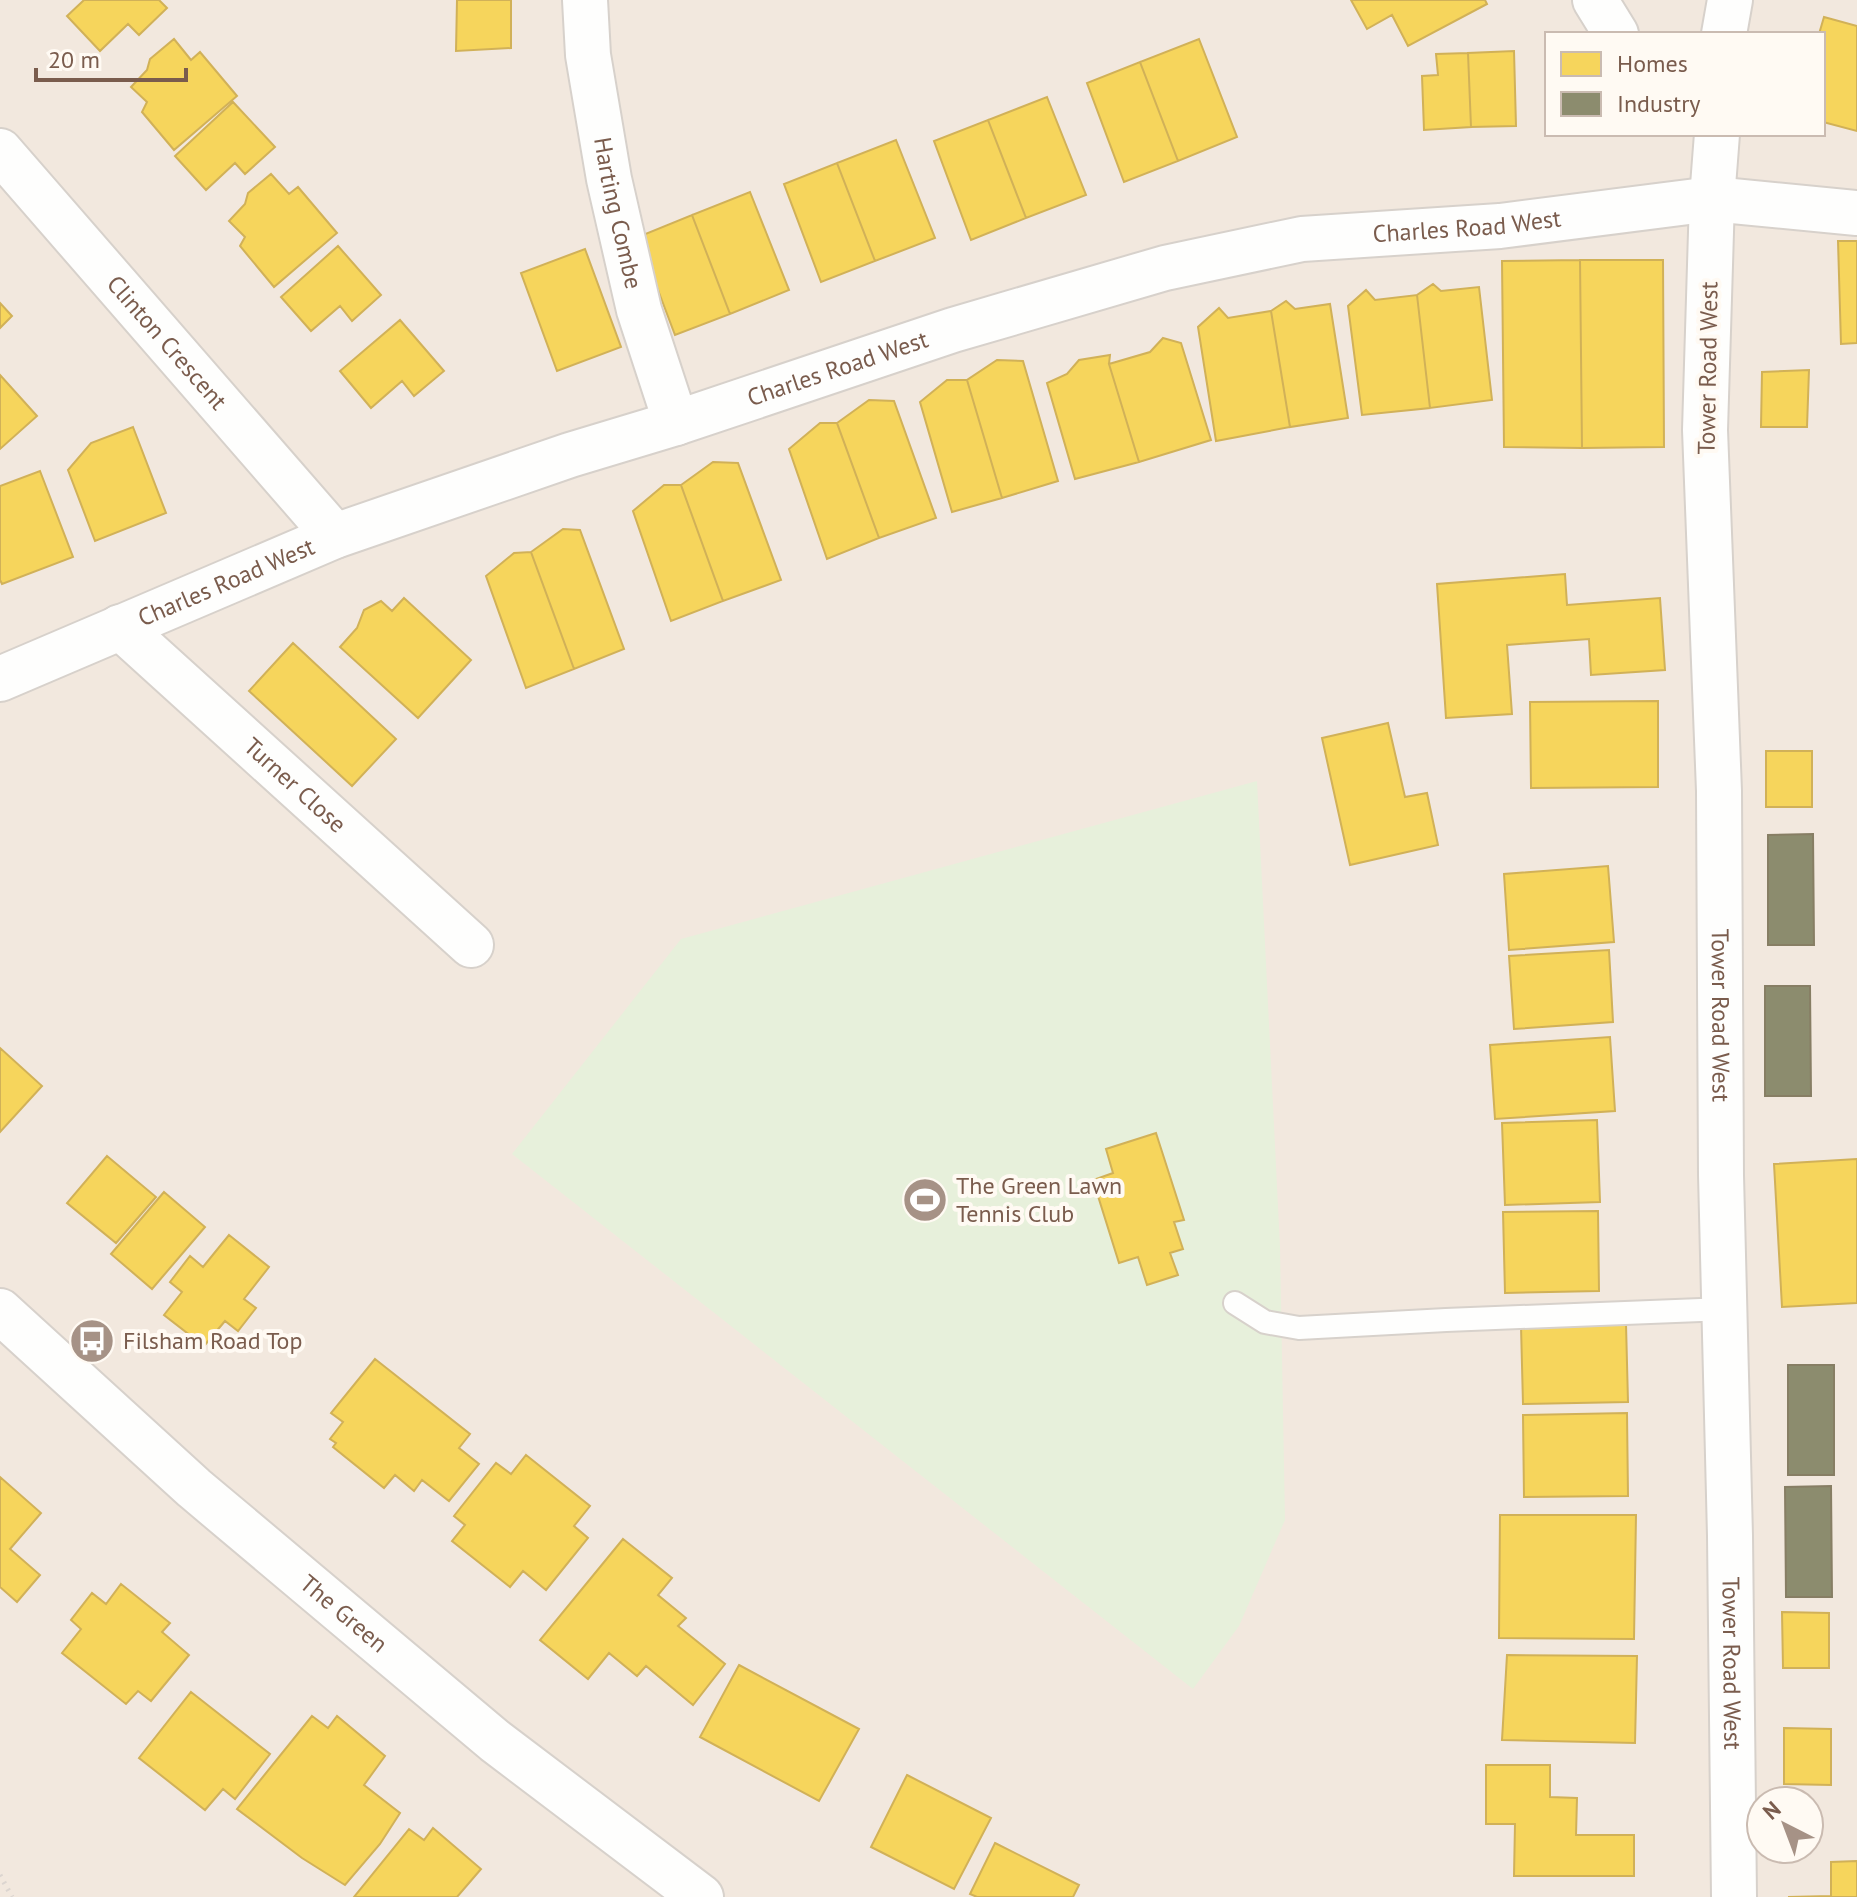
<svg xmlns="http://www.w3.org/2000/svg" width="1857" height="1897" viewBox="0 0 1857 1897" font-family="'PT Sans',sans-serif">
	<rect width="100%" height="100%" fill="#f9f5f0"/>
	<!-- residential -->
	<path fill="#f2e8de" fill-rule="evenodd" d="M 0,0 L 1857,0 L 1857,1897 L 0,1897 ZM 1547,34 L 1823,34 L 1823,134 L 1547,134 ZM 1761,1801 L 1809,1801 L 1809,1849 L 1761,1849 Z"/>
	<!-- green -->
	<path fill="#e7f0db" d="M 1257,781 L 1280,1247 L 1285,1520 L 1239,1626 L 1193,1689 L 512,1154 L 681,939 Z"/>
	<!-- homes -->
	<path fill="#f6d55c" stroke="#d1b158" stroke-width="2" d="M 84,0 L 159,0 L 167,8 L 139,35 L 128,24 L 100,51 L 67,16 Z
		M 457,0 L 511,0 L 511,48 L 456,51 Z
		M 1351,0 L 1485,0 L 1487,4 L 1408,46 L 1392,15 L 1367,29 Z
		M 1824,17 L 1857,26 L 1857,131 L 1823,122 L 1823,34 L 1819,34 Z
		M 174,39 L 191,60 L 200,52 L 237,96 L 174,150 L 142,112 L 147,102 L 131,87 L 147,70 L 150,59 Z
		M 1199,39 L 1237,137 L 1178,161 L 1140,62 Z
		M 1514,51 L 1516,126 L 1471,127 L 1468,53 Z
		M 1468,53 L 1471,127 L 1424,130 L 1422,76 L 1438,75 L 1436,54 Z
		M 1140,62 L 1178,161 L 1124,182 L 1087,83 Z
		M 1047,97 L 1086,195 L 1026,218 L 988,120 Z
		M 233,102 L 275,147 L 245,174 L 235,163 L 206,190 L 175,156 Z
		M 988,120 L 1026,218 L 971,240 L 934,141 Z
		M 896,140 L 935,238 L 875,261 L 837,163 Z
		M 837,163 L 875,261 L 821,282 L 784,184 Z
		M 271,174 L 289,194 L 298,187 L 337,233 L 274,287 L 240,246 L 245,237 L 229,221 L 245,204 L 248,193 Z
		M 750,192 L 789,290 L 730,314 L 692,215 Z
		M 692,215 L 730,314 L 675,335 L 638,237 Z
		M 1838,241 L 1857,241 L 1857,343 L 1841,344 Z
		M 338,246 L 381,295 L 352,321 L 340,306 L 311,331 L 281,297 Z
		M 585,249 L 621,347 L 557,371 L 521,273 Z
		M 1580,260 L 1663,260 L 1664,447 L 1582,448 Z
		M 1580,260 L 1582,448 L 1504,447 L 1502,261 Z
		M 1433,284 L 1441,291 L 1479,287 L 1492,400 L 1430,408 L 1417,295 Z
		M 1366,290 L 1375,300 L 1417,295 L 1430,408 L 1362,415 L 1348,306 Z
		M 1286,301 L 1295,309 L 1330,304 L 1348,418 L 1290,427 L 1271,311 Z
		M 0,303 L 12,316 L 0,328 Z
		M 1219,308 L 1228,318 L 1271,311 L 1290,427 L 1216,441 L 1198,327 Z
		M 400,320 L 444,371 L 414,396 L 402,381 L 371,408 L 340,371 Z
		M 1163,338 L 1181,343 L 1211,440 L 1139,462 L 1109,364 L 1150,352 Z
		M 1110,355 L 1109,364 L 1139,462 L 1075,479 L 1047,383 L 1067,374 L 1079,360 Z
		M 997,360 L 1023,361 L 1058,481 L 1002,498 L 967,380 Z
		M 1809,370 L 1807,427 L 1761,427 L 1762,372 Z
		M 0,375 L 37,416 L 0,449 Z
		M 947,380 L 967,380 L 1002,498 L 952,512 L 920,402 Z
		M 869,400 L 894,401 L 936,518 L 879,538 L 837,423 Z
		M 820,423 L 837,423 L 879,538 L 827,559 L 789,449 Z
		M 133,427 L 166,513 L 95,541 L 68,470 L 91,443 Z
		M 713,462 L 738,463 L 781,580 L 723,601 L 681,485 Z
		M 40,471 L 73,557 L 2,584 L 0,580 L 0,486 Z
		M 664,485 L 681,485 L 723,601 L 671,621 L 633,511 Z
		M 563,529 L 580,530 L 624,649 L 574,669 L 531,552 Z
		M 531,552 L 574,669 L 526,688 L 486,576 L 514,553 Z
		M 1565,574 L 1567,605 L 1660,598 L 1665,670 L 1591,675 L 1589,639 L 1507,645 L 1512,714 L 1446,718 L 1437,584 Z
		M 404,598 L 471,660 L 418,718 L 340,647 L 357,628 L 364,610 L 381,601 L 392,611 Z
		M 293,643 L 396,739 L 352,786 L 249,691 Z
		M 1658,701 L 1658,787 L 1531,788 L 1530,702 Z
		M 1388,723 L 1405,797 L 1427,793 L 1438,845 L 1350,865 L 1322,738 Z
		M 1766,751 L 1812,751 L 1812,807 L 1766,807 Z
		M 1608,866 L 1614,942 L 1509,950 L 1504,874 Z
		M 1609,950 L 1613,1022 L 1514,1029 L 1509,956 Z
		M 1610,1037 L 1615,1111 L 1495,1119 L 1490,1045 Z
		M 0,1048 L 42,1086 L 0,1132 Z
		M 1597,1120 L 1600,1202 L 1505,1205 L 1502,1123 Z
		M 1156,1133 L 1184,1220 L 1174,1222 L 1183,1249 L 1170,1253 L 1178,1275 L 1147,1285 L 1138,1257 L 1119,1263 L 1093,1180 L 1113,1173 L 1106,1149 Z
		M 107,1156 L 156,1197 L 116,1243 L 67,1203 Z
		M 1857,1159 L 1857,1303 L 1782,1307 L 1774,1164 Z
		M 164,1192 L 205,1227 L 152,1289 L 111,1254 Z
		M 1598,1211 L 1599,1291 L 1505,1293 L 1503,1212 Z
		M 229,1235 L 269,1267 L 244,1299 L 256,1308 L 238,1331 L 225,1321 L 204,1346 L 164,1315 L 182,1292 L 170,1282 L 190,1256 L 203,1267 Z
		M 1626,1324 L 1628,1402 L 1523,1404 L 1521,1326 Z
		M 375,1359 L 470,1434 L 459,1448 L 479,1464 L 449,1501 L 422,1480 L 414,1491 L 395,1475 L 384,1488 L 333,1447 L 336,1443 L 330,1439 L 343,1422 L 331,1413 Z
		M 1627,1413 L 1628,1496 L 1524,1497 L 1523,1415 Z
		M 526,1455 L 590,1506 L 574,1526 L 588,1538 L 546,1590 L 523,1571 L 510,1587 L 452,1541 L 465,1525 L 454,1516 L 496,1463 L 511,1474 Z
		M 0,1477 L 41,1513 L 10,1549 L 40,1575 L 17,1602 L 0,1587 Z
		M 1500,1515 L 1636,1515 L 1634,1639 L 1499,1638 Z
		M 623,1539 L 672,1578 L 658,1595 L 686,1618 L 678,1626 L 725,1664 L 693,1705 L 646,1666 L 637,1676 L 609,1653 L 588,1679 L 540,1640 Z
		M 121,1584 L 170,1623 L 162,1632 L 189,1655 L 151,1701 L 138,1691 L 126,1704 L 62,1653 L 81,1629 L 71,1620 L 92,1593 L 106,1604 Z
		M 1782,1612 L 1829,1613 L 1829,1668 L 1783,1668 Z
		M 1507,1655 L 1637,1656 L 1635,1743 L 1502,1740 Z
		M 739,1665 L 859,1729 L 819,1801 L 700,1737 Z
		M 191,1692 L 270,1754 L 235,1799 L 223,1789 L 205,1810 L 139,1758 Z
		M 312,1716 L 328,1728 L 337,1716 L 385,1756 L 364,1785 L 400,1813 L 380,1844 L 345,1885 L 302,1858 L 237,1809 Z
		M 1784,1728 L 1831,1729 L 1831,1785 L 1784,1784 Z
		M 1486,1765 L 1550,1765 L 1550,1797 L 1577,1798 L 1576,1835 L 1634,1835 L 1634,1876 L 1514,1876 L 1515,1824 L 1486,1824 Z
		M 907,1775 L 991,1818 L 954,1889 L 871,1847 Z
		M 433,1828 L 481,1869 L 457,1897 L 354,1897 L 409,1829 L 424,1840 Z
		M 995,1843 L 1079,1885 L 1073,1897 L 977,1897 L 970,1894 Z
		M 1857,1861 L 1857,1897 L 1788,1897 L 1831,1896 L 1831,1862 Z"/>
	<!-- industry -->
	<path fill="#8c8c6e" stroke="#877e64" stroke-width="2" d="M 1813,834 L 1814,945 L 1768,945 L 1768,835 Z
		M 1765,986 L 1810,986 L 1811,1096 L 1765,1096 Z
		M 1788,1365 L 1834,1365 L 1834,1475 L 1788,1475 Z
		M 1831,1486 L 1832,1597 L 1786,1597 L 1785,1487 Z"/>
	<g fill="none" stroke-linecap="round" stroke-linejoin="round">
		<!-- service casing -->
		<g stroke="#d7d1cb" stroke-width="26">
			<path id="service" d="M 1235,1303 L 1265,1322 L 1299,1328 L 1446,1320 L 1726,1309"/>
		</g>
		<!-- minor casing -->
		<g stroke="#d7d1cb" stroke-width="48">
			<g id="minor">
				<path id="s1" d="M 585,0 L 588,55 L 609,179 L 639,310 L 676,423"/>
				<path d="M 1595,0 L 1616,34"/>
				<path d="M 1724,34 L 1730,0"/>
				<path id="s2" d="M 1717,134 L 1712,199 L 1705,430 L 1719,791 L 1721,1175 L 1730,1536 L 1734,1897"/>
				<path id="s3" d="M 0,151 L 335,536"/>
				<path id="s4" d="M 120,627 L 471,945"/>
				<path id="s5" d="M 0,679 L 335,536 L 570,455 L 676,423 L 953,330 L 1165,268 L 1302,239 L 1500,226 L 1712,199 L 1857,213"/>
				<path id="s6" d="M 0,1311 L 194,1488 L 495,1741 L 701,1897"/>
			</g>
		</g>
		<!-- path -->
		<path stroke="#dcd5d0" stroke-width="5" stroke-dasharray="2 6" stroke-linecap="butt" d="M 0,1875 L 12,1897"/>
		<!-- service -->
		<use href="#service" stroke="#fefefd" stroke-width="22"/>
		<!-- minor -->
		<use href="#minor" stroke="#fefefd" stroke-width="44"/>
	</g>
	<!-- icons -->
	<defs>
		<g id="stadium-disc" transform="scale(2.3)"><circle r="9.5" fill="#a69286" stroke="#fffaf3"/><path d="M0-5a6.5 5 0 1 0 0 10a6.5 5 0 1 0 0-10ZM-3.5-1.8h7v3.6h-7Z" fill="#fff"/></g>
		<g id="bus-disc" transform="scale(2.3)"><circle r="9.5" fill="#a69286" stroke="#fffaf3"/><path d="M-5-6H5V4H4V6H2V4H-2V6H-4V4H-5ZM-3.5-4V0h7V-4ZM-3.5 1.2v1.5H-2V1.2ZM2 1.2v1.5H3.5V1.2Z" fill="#fff"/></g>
	</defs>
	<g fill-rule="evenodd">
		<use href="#stadium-disc" x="925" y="1200"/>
		<use href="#bus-disc" x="92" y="1341"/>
	</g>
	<g text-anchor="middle" stroke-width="8" stroke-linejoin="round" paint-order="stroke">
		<!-- street labels -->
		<g font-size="24" fill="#7a5c4d" stroke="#fffaf3">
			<text dy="8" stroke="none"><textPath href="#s1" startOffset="216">Harting Combe</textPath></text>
			<text dy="8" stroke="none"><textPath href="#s5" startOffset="1542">Charles Road West</textPath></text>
			<text dy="8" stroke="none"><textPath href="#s3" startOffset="254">Clinton Crescent</textPath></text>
			<text dy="8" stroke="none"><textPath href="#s5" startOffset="894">Charles Road West</textPath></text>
			<text transform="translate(1708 368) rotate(-89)" y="8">Tower Road West</text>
			<text dy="8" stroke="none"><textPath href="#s5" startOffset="246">Charles Road West</textPath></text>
			<text dy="8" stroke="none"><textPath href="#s4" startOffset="236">Turner Close</textPath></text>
			<text dy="8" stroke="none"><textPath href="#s2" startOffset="882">Tower Road West</textPath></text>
			<text dy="8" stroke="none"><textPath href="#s6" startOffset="458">The Green</textPath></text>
			<text dy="8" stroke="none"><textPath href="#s2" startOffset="1530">Tower Road West</textPath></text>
		</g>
		<!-- poi labels -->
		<g font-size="24" fill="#7a5c4d" stroke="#fffaf3" text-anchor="start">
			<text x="956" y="1194">The Green Lawn<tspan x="956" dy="28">Tennis Club</tspan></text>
			<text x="123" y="1349">Filsham Road Top</text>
		</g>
	</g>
	<!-- legend -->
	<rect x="1545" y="32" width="280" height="104" fill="#fffaf3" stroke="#cabbb1" stroke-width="2"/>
	<rect x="1561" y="52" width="40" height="24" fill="#f6d55c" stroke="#cabbb1" stroke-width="2"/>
	<text x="1617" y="72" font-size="24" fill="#7a5c4d">Homes</text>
	<rect x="1561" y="92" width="40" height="24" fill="#8c8c6e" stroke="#cabbb1" stroke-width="2"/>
	<text x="1617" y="112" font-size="24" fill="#7a5c4d">Industry</text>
	<!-- north arrow -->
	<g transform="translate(1785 1825) rotate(318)"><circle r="38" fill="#fffaf3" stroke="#cabbb1" stroke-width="2"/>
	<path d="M0-6L14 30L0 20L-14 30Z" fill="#a69286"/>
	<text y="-12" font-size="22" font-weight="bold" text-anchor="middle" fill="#7a5c4d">N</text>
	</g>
	<!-- scale -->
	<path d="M36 68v12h150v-12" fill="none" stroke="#7a5c4d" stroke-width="4"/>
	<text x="48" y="68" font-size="24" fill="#7a5c4d" stroke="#fffaf3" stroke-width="6" paint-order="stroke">20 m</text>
</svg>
